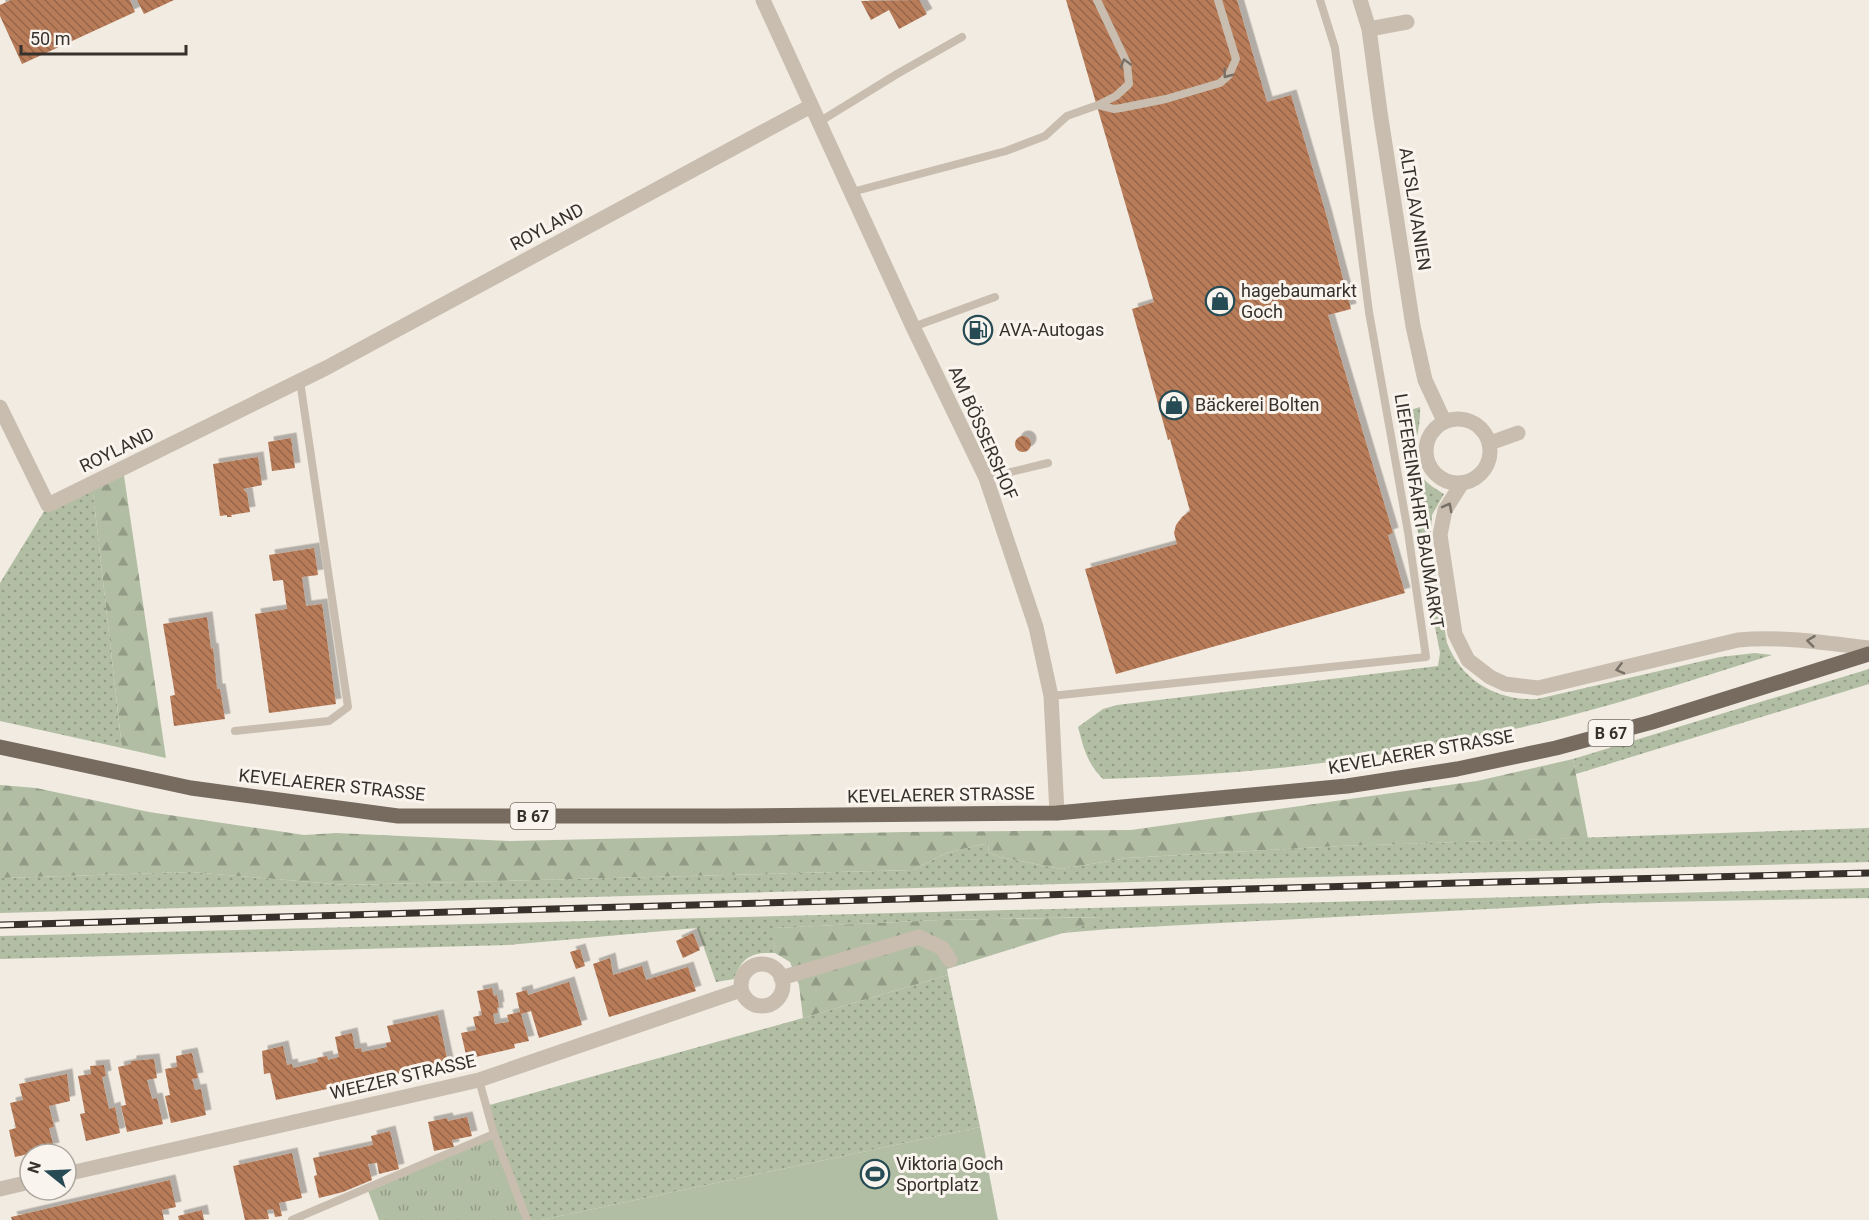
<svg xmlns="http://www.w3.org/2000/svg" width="1869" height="1220" viewBox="0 0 1869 1220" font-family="Roboto,sans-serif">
	<defs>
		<pattern id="grass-dots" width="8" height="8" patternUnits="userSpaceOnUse" patternTransform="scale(1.5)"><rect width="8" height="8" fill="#b2bea3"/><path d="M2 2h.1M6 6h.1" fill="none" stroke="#929b85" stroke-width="1.8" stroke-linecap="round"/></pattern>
		<pattern id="forest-firs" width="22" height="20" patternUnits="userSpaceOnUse" patternTransform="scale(1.5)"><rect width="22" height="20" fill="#b2bea3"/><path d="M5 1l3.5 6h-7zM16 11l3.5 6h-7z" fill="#929b85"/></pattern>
		<pattern id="park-tufts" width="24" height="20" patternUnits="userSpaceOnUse" patternTransform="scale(1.5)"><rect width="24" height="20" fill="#b2bea3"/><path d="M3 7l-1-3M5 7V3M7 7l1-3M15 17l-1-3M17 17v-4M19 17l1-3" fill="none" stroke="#929b85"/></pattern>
		<pattern id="building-back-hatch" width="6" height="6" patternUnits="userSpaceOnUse" patternTransform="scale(1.5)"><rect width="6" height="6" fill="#b87b59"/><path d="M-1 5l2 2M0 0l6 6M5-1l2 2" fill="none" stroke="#96654a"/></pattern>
		<filter id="shadow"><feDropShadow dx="5.5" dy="-5.5" stdDeviation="0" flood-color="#0004"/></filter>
	</defs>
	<rect width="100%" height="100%" fill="#f1ebe1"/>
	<!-- grass -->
	<path fill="url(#grass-dots)" d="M 1420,407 C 1422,448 1394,465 1444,494 L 1432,515 L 1430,544 L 1447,643 C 1462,681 1497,701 1537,699 L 1720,657 L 1755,653 L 1772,655 C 1683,683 1595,712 1505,731 C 1434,746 1362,759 1289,767 C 1228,774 1165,777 1103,779 C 1087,763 1084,749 1078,727 L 1103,709 L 1117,705 L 1438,666 L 1440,653 L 1421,554 L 1401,413 Z
		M 92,484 L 122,748 L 0,721 L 0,583 L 48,505 Z
		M 1869,669 L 1869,684 L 1576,774 L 1573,759 Z
		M 1869,828 L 1869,862 L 0,913 L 0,878 L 191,872 L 346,885 L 913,870 L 946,853 L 988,843 L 989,853 L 1000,857 L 1061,869 L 1127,858 L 1340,846 Z
		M 1869,888 L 1869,898 L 1600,903 L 1109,929 L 1063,933 L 1105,917 L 940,920 L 774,928 L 775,953 C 752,952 742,957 734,979 L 716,982 L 697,928 L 508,945 L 0,959 L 0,936 Z
		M 948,975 L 980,1127 L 541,1220 L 527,1220 L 486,1106 L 803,1018 Z"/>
	<!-- forest -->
	<path fill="url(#forest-firs)" d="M 123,469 L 166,758 L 122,748 L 92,484 Z
		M 1573,759 L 1588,838 L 1340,846 L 1127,858 L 1061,869 L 1000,857 L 989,853 L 988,843 L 946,853 L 913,870 L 346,885 L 191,872 L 0,878 L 0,785 L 36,788 L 149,812 L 304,835 L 336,833 L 510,841 L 904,832 L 1131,830 L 1477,781 Z
		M 1107,917 L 1063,933 L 947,969 L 948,975 L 803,1018 L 799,985 L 790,962 L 775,953 L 773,928 L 940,920 Z"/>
	<!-- park -->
	<path fill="url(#park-tufts)" d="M 494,1134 L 527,1220 L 379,1220 L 367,1188 Z"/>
	<!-- pitch -->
	<path fill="#b2bea3" d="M 980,1127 L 998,1220 L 541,1220 Z"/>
	<!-- building -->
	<path fill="url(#building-back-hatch)" filter="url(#shadow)" d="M 11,0 L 130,0 L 135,12 L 22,64 L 0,16 L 0,5 Z
		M 137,0 L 174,0 L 144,14 Z
		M 919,0 L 927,14 L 899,29 L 889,10 L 871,20 L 861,1 Z
		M 1066,0 L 1237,0 L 1267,102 L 1291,95 L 1326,214 L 1351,309 L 1328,315 L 1393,533 L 1388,535 L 1405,593 L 1116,674 L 1085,569 L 1177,544 L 1174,533 L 1176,525 L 1182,517 L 1190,511 L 1170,439 L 1168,440 L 1132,309 L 1154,302 Z
		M1015 444a8 8 0 1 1 16 0a8 8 0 1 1-16 0Z
		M 291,438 L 295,468 L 272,471 L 268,442 Z
		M 258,457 L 262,485 L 243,489 L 247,493 L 250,512 L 231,515 L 232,517 L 227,517 L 227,515 L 220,516 L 213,464 Z
		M 314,548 L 318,575 L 302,577 L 306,606 L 322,604 L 336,704 L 269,713 L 255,614 L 287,609 L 283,580 L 273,581 L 269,555 Z
		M 207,617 L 211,649 L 213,648 L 217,689 L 220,689 L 225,719 L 174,726 L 170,696 L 175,695 L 163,624 Z
		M 693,933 L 700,950 L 683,958 L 676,941 Z
		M 580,949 L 585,966 L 576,969 L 570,952 Z
		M 610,958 L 613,975 L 642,966 L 646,980 L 688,967 L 696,991 L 609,1017 L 593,964 Z
		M 569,982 L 582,1025 L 539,1038 L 531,1011 L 521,1014 L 529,1041 L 514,1044 L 515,1048 L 467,1059 L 461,1033 L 476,1030 L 473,1017 L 482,1015 L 477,991 L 492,988 L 494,996 L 497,995 L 499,1007 L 497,1008 L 498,1013 L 493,1014 L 495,1024 L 509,1022 L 507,1015 L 520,1012 L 516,993 L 527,990 L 528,995 Z
		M 438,1015 L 448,1063 L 276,1100 L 270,1073 L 264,1074 L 262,1051 L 283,1046 L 287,1065 L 292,1064 L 293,1068 L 318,1062 L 317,1058 L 327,1056 L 328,1060 L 339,1057 L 335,1037 L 352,1033 L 355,1049 L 361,1048 L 362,1052 L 387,1047 L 386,1043 L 391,1042 L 387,1026 Z
		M 192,1053 L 198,1078 L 192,1079 L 195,1090 L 201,1089 L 206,1115 L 171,1123 L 165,1096 L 170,1095 L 165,1069 L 177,1067 L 176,1056 Z
		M 154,1059 L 157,1078 L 147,1080 L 152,1099 L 157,1098 L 163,1124 L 127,1132 L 121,1106 L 126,1105 L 118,1067 L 131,1064 L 131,1061 Z
		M 104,1065 L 106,1076 L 102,1077 L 109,1109 L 115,1107 L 120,1133 L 86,1141 L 80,1114 L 85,1113 L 78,1076 L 91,1074 L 90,1066 Z
		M 67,1074 L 70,1101 L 49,1106 L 54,1127 L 49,1128 L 54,1148 L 15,1157 L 9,1130 L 16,1128 L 10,1103 L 23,1100 L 19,1084 Z
		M 467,1117 L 472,1136 L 452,1140 L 454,1147 L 434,1151 L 428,1122 L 447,1118 L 448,1121 Z
		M 390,1131 L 399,1169 L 379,1174 L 377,1163 L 368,1164 L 372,1180 L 343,1192 L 319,1198 L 314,1176 L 317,1175 L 313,1158 L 373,1145 L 371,1136 Z
		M 292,1153 L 302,1198 L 279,1203 L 282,1216 L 275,1217 L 273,1209 L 267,1210 L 269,1219 L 245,1220 L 233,1166 Z
		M 170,1180 L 176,1207 L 162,1210 L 164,1220 L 12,1220 L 11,1217 Z
		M 202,1210 L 204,1220 L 179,1220 L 178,1216 Z"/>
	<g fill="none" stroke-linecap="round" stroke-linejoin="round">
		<!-- lane -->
		<path stroke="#c8bdae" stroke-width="8" d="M 1098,105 L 1114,109 L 1121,108 L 1166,99 L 1220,83 L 1229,75 L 1236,59 L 1218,0
			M 819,122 L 897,74 L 962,37
			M 852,192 L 1006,151 L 1045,136 L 1067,116 L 1098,105 L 1116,96 L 1129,84 L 1127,63 L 1097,0
			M 913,327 L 995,297
			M 986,478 L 1048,463
			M 1051,696 L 1426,657 L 1408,532 L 1369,312 L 1335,48 L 1320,0
			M 235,731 L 329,721 L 348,707 L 300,381
			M 479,1080 L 494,1134 L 527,1220
			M 292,1220 L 494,1134"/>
		<!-- street -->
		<path stroke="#c8bdae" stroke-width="15" d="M 763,0 L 913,327 L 986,478 L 1036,627 L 1051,696 L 1057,813
			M 1360,0 L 1369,29 L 1380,112 L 1413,326 L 1425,380 L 1444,421
			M 1369,29 L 1407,22
			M 0,407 L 48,505 L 326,368 L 811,106
			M1426 451a32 32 0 1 1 64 0a32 32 0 1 1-64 0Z
			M 1490,443 L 1518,433
			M 1462,483 L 1445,510 L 1440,535 L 1455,634 L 1468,660 L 1490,677 L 1505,684 L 1538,688 L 1738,640 C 1783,636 1825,643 1869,648
			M741 985a21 21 0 1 1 42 0a21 21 0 1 1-42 0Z
			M 781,978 L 919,937 L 942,948 L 950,960
			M 66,1174 L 479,1080 L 741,990
			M 0,1189 L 30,1182"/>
		<!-- primary -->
		<path stroke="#776a5f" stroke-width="15" d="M 0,747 L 191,788 L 398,816 L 724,816 L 1057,813 L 1347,786 L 1457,769 L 1556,748 L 1652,722 L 1869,654"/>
		<!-- rail casing -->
		<g stroke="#37312c" stroke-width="7">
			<path id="rail" d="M 0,925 L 1458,883 L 1869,873"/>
		</g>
		<!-- rail -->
		<use href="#rail" stroke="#f9f5ee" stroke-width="4.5" stroke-dasharray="14" stroke-linecap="butt"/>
	</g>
	<!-- one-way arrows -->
	<defs><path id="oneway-chevron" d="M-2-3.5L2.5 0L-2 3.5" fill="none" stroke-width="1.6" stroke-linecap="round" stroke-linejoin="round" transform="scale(1.5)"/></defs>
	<g stroke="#787066">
		<use href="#oneway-chevron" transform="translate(1125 63) rotate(-106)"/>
		<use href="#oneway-chevron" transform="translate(1227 74) rotate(127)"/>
		<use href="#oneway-chevron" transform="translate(1448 507) rotate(-62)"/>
		<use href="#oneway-chevron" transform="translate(1811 641) rotate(-173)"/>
		<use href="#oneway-chevron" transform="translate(1620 669) rotate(166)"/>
	</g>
	<!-- icons -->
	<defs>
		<g id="shop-ring" transform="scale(1.5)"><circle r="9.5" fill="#f9f5ee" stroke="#264b54" stroke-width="1.5"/><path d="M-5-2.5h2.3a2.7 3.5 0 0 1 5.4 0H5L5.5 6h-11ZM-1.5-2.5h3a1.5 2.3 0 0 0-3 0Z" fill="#264b54"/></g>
		<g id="fuel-ring" transform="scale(1.5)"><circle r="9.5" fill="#f9f5ee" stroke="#264b54" stroke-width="1.5"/><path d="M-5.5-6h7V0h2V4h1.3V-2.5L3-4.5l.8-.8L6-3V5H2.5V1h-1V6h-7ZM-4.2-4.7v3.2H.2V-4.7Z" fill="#264b54"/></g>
		<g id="stadium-ring" transform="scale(1.5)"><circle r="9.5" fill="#f9f5ee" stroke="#264b54" stroke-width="1.5"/><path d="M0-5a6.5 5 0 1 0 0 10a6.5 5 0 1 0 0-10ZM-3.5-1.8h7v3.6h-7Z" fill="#264b54"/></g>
	</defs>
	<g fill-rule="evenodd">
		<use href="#shop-ring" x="1220" y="301"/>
		<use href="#fuel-ring" x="978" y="330"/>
		<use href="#shop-ring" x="1174" y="405"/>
		<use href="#stadium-ring" x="875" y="1174"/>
	</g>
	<g text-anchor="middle" stroke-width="6" stroke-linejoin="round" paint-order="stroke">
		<!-- shield labels -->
		<g fill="#f9f5ee" stroke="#716c66" stroke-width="1.5">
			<rect x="1588.5" y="720" width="45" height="26" rx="4.5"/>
			<rect x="510.5" y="803" width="45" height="26" rx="4.5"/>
		</g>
		<g font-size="16" font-weight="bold" fill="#37312c">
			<text x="1611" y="739">B 67</text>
			<text x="533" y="822">B 67</text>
		</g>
		<!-- street labels -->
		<g font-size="18" fill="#37312c" stroke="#f9f5ee">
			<text transform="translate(1415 209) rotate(81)" y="6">ALTSLAVANIEN</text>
			<text transform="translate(547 227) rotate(-28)" y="6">ROYLAND</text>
			<text transform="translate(983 433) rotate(66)" y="6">AM BÖSSERSHOF</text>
			<text transform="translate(117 450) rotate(-26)" y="6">ROYLAND</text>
			<text transform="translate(1419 511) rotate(81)" y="6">LIEFEREINFAHRT BAUMARKT</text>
			<text transform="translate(1421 752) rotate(-10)" y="6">KEVELAERER STRASSE</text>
			<text transform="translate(332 785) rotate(6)" y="6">KEVELAERER STRASSE</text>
			<text transform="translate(941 795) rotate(-1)" y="6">KEVELAERER STRASSE</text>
			<text transform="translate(403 1077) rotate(-13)" y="6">WEEZER STRASSE</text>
		</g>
		<!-- poi labels -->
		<g font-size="18" fill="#37312c" stroke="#f9f5ee" text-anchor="start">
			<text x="1241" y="297">hagebaumarkt<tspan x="1241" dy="21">Goch</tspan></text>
			<text x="999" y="336">AVA-Autogas</text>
			<text x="1195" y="411">Bäckerei Bolten</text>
			<text x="896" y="1170">Viktoria Goch<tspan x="896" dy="21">Sportplatz</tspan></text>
		</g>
	</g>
	<!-- north arrow -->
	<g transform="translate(48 1172) rotate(288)"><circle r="28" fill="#f9f5ee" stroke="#aba7a0" stroke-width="1.5"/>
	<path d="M0-4.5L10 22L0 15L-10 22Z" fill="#264b54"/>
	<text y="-9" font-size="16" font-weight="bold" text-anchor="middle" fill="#37312c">N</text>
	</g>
	<!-- scale -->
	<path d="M21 45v9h165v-9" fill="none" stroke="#37312c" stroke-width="3"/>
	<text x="30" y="45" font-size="18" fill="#37312c" stroke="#f9f5ee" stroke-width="4.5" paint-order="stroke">50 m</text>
</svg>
